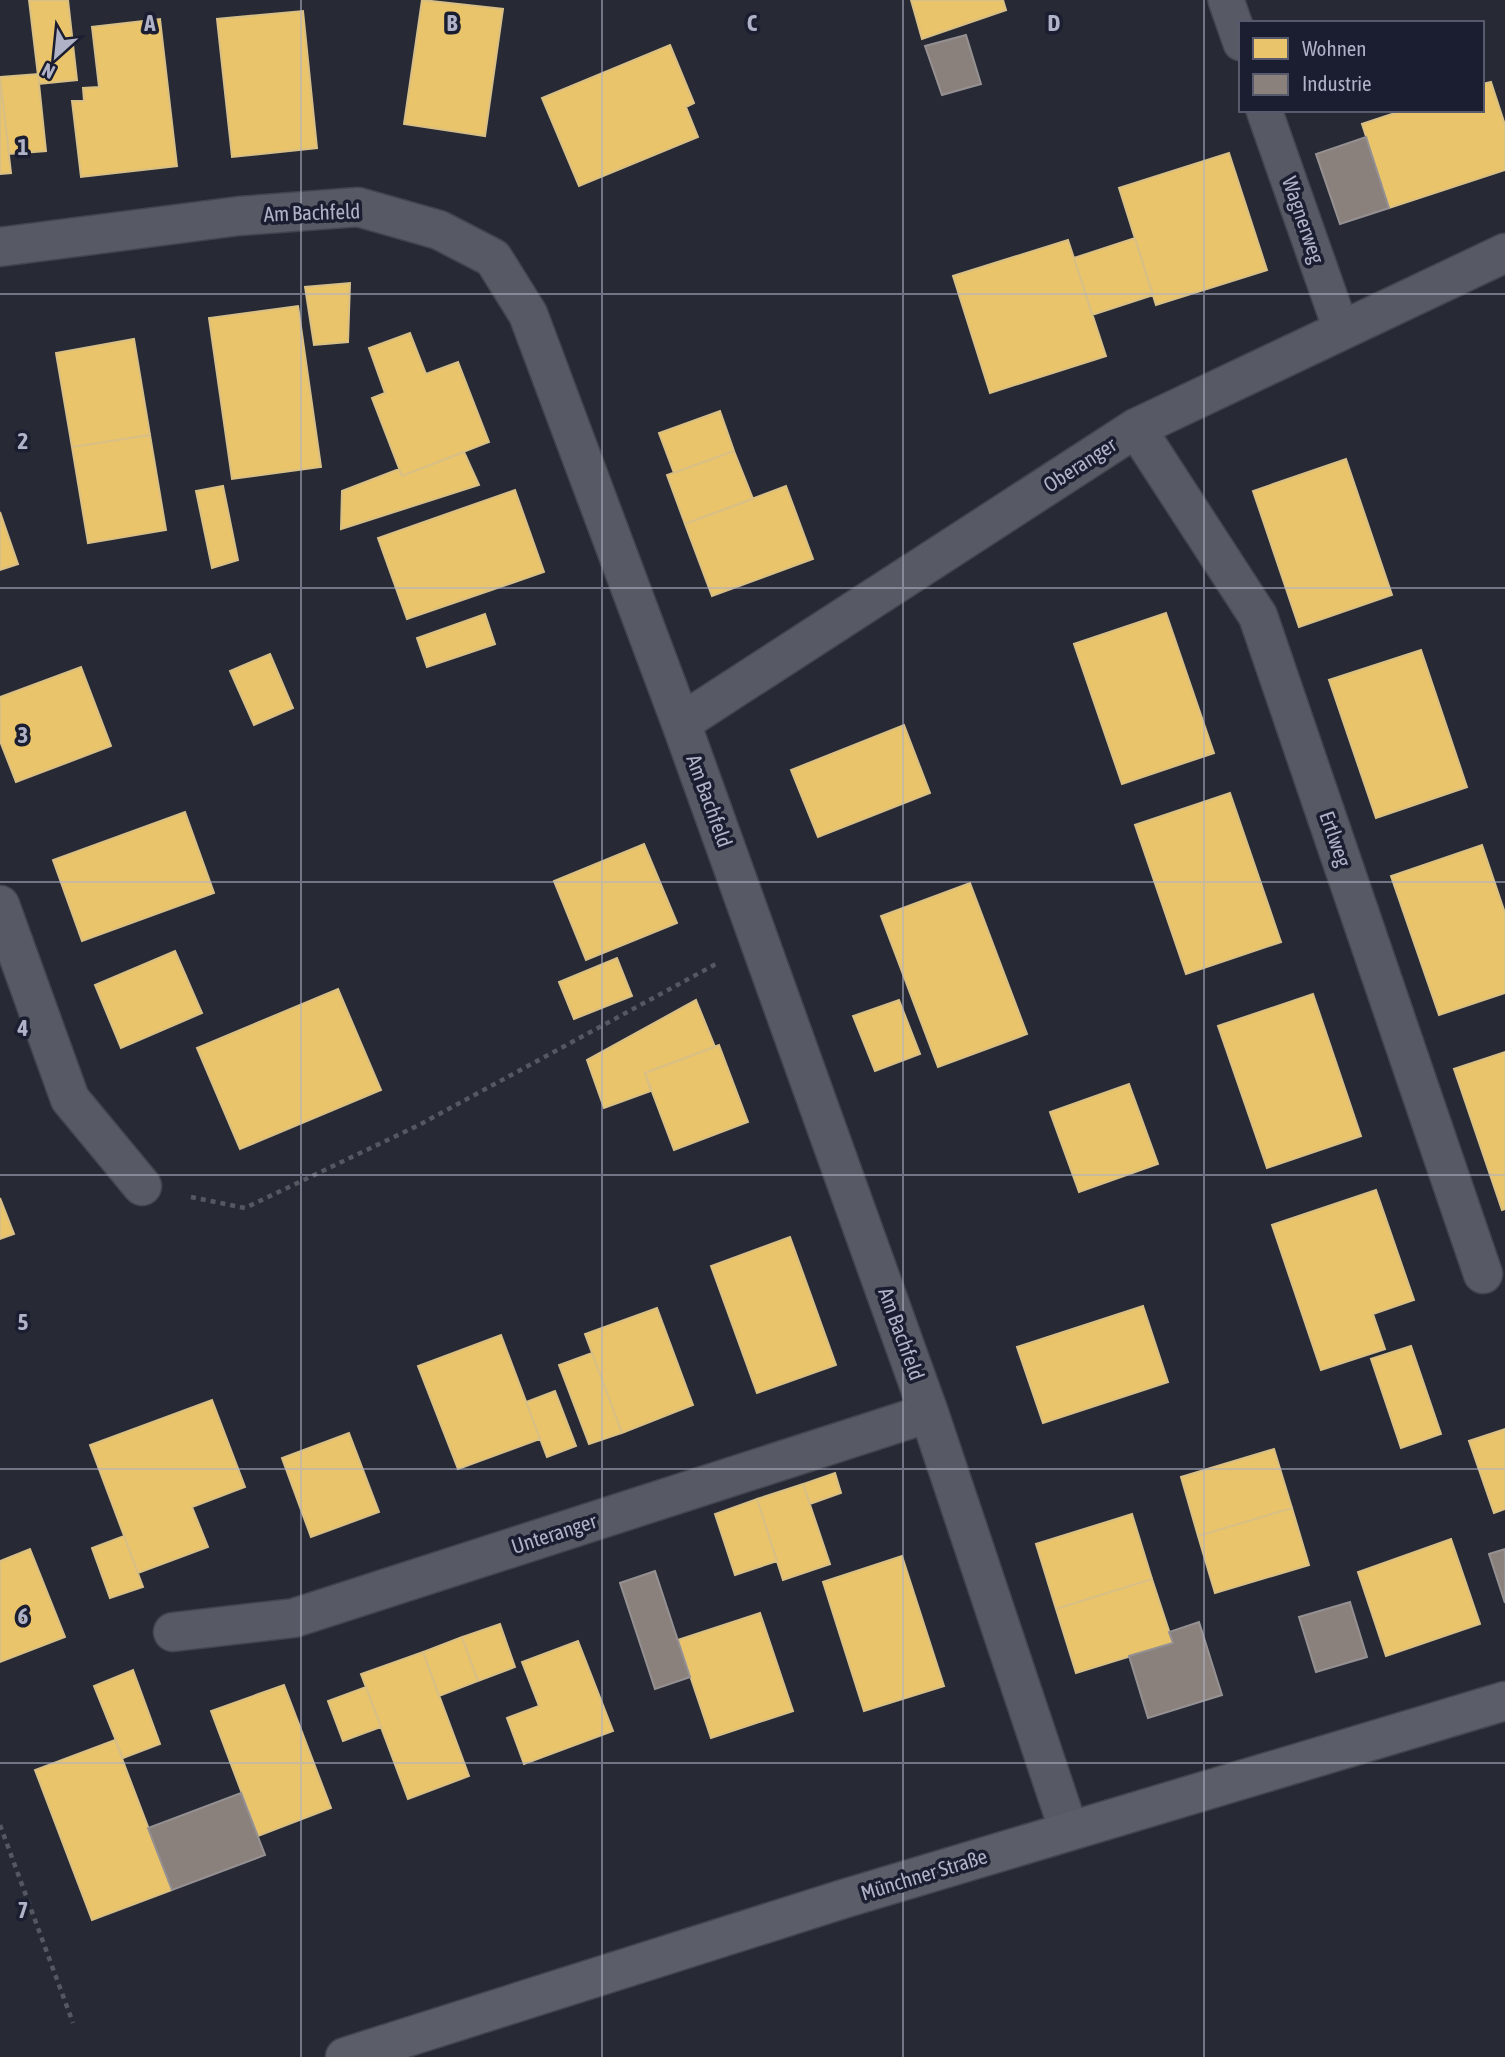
<svg xmlns="http://www.w3.org/2000/svg" width="1505" height="2057" viewBox="0 0 1505 2057" font-family="'Asap Condensed',sans-serif">
	<rect width="100%" height="100%" fill="#272a35"/>
	<!-- homes -->
	<path fill="#e9c46a" stroke="#d8bf86" stroke-width="2" d="M 29,0 L 68,0 L 77,80 L 39,84 Z
		M 422,0 L 503,9 L 485,136 L 404,124 Z
		M 911,0 L 1003,0 L 1006,10 L 922,39 Z
		M 303,11 L 317,148 L 232,157 L 217,19 Z
		M 160,19 L 177,166 L 81,177 L 72,101 L 84,101 L 83,88 L 99,87 L 92,27 Z
		M 670,45 L 694,103 L 686,107 L 698,137 L 579,186 L 542,98 Z
		M 38,74 L 46,151 L 9,154 L 0,77 Z
		M 0,77 L 11,173 L 0,174 Z
		M 1491,82 L 1505,125 L 1505,170 L 1389,208 L 1362,124 L 1404,110 L 1482,110 L 1482,84 Z
		M 1229,153 L 1267,270 L 1156,305 L 1119,188 Z
		M 1135,238 L 1153,295 L 1092,315 L 1074,258 Z
		M 1068,240 L 1106,356 L 990,393 L 953,276 Z
		M 350,283 L 348,342 L 314,345 L 305,287 Z
		M 298,306 L 321,467 L 232,479 L 209,318 Z
		M 410,333 L 426,374 L 458,362 L 489,442 L 402,476 L 372,398 L 385,393 L 369,348 Z
		M 134,339 L 150,435 L 72,447 L 56,353 Z
		M 720,411 L 734,451 L 674,473 L 659,433 Z
		M 150,435 L 166,530 L 88,543 L 72,447 Z
		M 734,451 L 753,499 L 685,524 L 667,475 Z
		M 464,452 L 479,485 L 341,529 L 342,491 L 399,469 L 402,476 Z
		M 1346,459 L 1392,595 L 1299,627 L 1253,491 Z
		M 223,486 L 238,560 L 212,568 L 196,491 Z
		M 786,486 L 813,559 L 712,596 L 685,524 Z
		M 515,490 L 544,572 L 407,619 L 378,538 Z
		M 0,512 L 18,564 L 0,570 Z
		M 1166,613 L 1214,753 L 1122,784 L 1074,644 Z
		M 485,614 L 495,644 L 427,667 L 417,638 Z
		M 1421,650 L 1467,787 L 1376,818 L 1329,680 Z
		M 270,654 L 293,708 L 254,725 L 230,671 Z
		M 81,667 L 111,746 L 16,782 L 0,741 L 0,697 Z
		M 904,725 L 930,793 L 818,837 L 791,770 Z
		M 1230,793 L 1281,942 L 1186,974 L 1135,825 Z
		M 185,812 L 214,893 L 82,941 L 53,860 Z
		M 644,844 L 677,923 L 586,960 L 554,881 Z
		M 1482,845 L 1505,913 L 1505,993 L 1439,1015 L 1391,876 Z
		M 970,883 L 1027,1034 L 938,1067 L 881,916 Z
		M 175,951 L 202,1013 L 121,1048 L 95,985 Z
		M 617,958 L 632,996 L 574,1019 L 559,982 Z
		M 338,989 L 381,1090 L 240,1149 L 197,1048 Z
		M 1313,994 L 1361,1136 L 1267,1168 L 1218,1026 Z
		M 696,1000 L 715,1047 L 645,1073 L 651,1091 L 604,1108 L 587,1060 Z
		M 899,1000 L 920,1054 L 875,1071 L 853,1016 Z
		M 719,1045 L 748,1122 L 674,1150 L 645,1073 Z
		M 1505,1052 L 1505,1209 L 1502,1210 L 1454,1069 Z
		M 1129,1084 L 1158,1164 L 1079,1192 L 1050,1112 Z
		M 1376,1190 L 1414,1300 L 1373,1314 L 1385,1349 L 1321,1370 L 1272,1225 Z
		M 0,1198 L 14,1234 L 0,1239 Z
		M 790,1237 L 836,1365 L 757,1393 L 711,1266 Z
		M 1143,1306 L 1168,1382 L 1043,1423 L 1017,1347 Z
		M 657,1308 L 693,1405 L 622,1433 L 585,1334 Z
		M 501,1335 L 540,1439 L 458,1469 L 418,1366 Z
		M 1411,1346 L 1441,1434 L 1401,1448 L 1371,1359 Z
		M 592,1353 L 622,1433 L 589,1444 L 559,1365 Z
		M 555,1391 L 576,1446 L 547,1457 L 526,1402 Z
		M 212,1400 L 245,1487 L 192,1507 L 208,1547 L 138,1573 L 90,1445 Z
		M 1505,1429 L 1505,1509 L 1494,1513 L 1469,1441 Z
		M 349,1433 L 379,1512 L 311,1537 L 282,1458 Z
		M 1274,1449 L 1292,1508 L 1198,1536 L 1181,1477 Z
		M 835,1473 L 841,1493 L 810,1504 L 803,1484 Z
		M 803,1484 L 830,1564 L 783,1580 L 757,1499 Z
		M 757,1499 L 777,1561 L 735,1575 L 715,1514 Z
		M 1292,1508 L 1309,1565 L 1215,1593 L 1198,1536 Z
		M 1132,1514 L 1152,1579 L 1056,1609 L 1036,1544 Z
		M 124,1536 L 143,1587 L 110,1598 L 92,1548 Z
		M 1451,1539 L 1480,1624 L 1386,1656 L 1358,1572 Z
		M 30,1549 L 65,1637 L 0,1662 L 0,1561 Z
		M 902,1556 L 944,1686 L 864,1711 L 823,1582 Z
		M 1152,1579 L 1173,1643 L 1076,1673 L 1056,1609 Z
		M 760,1613 L 793,1711 L 711,1738 L 678,1640 Z
		M 500,1624 L 515,1667 L 478,1681 L 462,1637 Z
		M 462,1637 L 478,1681 L 439,1696 L 423,1652 Z
		M 578,1641 L 613,1731 L 524,1764 L 507,1718 L 539,1706 L 522,1662 Z
		M 423,1652 L 469,1776 L 408,1799 L 361,1674 Z
		M 133,1670 L 160,1744 L 123,1758 L 94,1686 Z
		M 284,1685 L 331,1808 L 258,1836 L 211,1711 Z
		M 366,1687 L 381,1727 L 343,1741 L 328,1701 Z
		M 115,1740 L 172,1890 L 92,1920 L 35,1770 Z"/>
	<!-- industry -->
	<path fill="#8a817c" stroke="#959092" stroke-width="2" d="M 966,35 L 981,84 L 942,95 L 925,46 Z
		M 1366,137 L 1389,208 L 1340,224 L 1316,154 Z
		M 1505,1549 L 1505,1603 L 1489,1554 Z
		M 655,1571 L 690,1677 L 655,1689 L 620,1583 Z
		M 1350,1602 L 1367,1657 L 1316,1672 L 1299,1617 Z
		M 1199,1622 L 1222,1695 L 1148,1718 L 1129,1656 L 1173,1643 L 1169,1632 Z
		M 241,1793 L 265,1855 L 172,1890 L 148,1828 Z"/>
	<g fill="none" stroke-linecap="round" stroke-linejoin="round">
		<!-- lane casing -->
		<g stroke="#43454e" stroke-width="38">
			<path id="lane" d="M 1226,0 L 1241,43
				M 1264,110 L 1341,329"/>
		</g>
		<!-- street casing -->
		<g stroke="#43454e" stroke-width="41">
			<path id="street" d="M 0,247 L 239,216 L 358,207 L 439,230 L 493,258 L 528,314 L 681,723 L 929,1413 L 1069,1831
				M 1136,428 L 1258,616 L 1483,1274
				M 681,723 L 1136,428 L 1505,253
				M 0,905 L 70,1099 L 142,1186
				M 173,1632 L 294,1618 L 929,1413"/>
		</g>
		<!-- secondary casing -->
		<g stroke="#43454e" stroke-width="41">
			<path id="secondary" d="M 345,2057 L 843,1899 L 1505,1701"/>
		</g>
		<!-- path -->
		<path stroke="#555861" stroke-width="4.5" stroke-dasharray="5 5" stroke-linecap="butt" d="M 191,1197 L 245,1208 L 419,1125 L 716,964
			M 0,1825 L 73,2023"/>
		<!-- lane -->
		<use href="#lane" stroke="#575964" stroke-width="35"/>
		<!-- street -->
		<use href="#street" stroke="#575964" stroke-width="38"/>
		<!-- secondary -->
		<use href="#secondary" stroke="#5b5d68" stroke-width="38"/>
	</g>
	<!-- grid -->
	<path fill="none" stroke="#b0b3c7" stroke-width="2" stroke-opacity="0.55" d="M 301,0 L 301,2057M 602,0 L 602,2057M 903,0 L 903,2057M 1204,0 L 1204,2057M 0,294 L 1505,294M 0,588 L 1505,588M 0,882 L 1505,882M 0,1175 L 1505,1175M 0,1469 L 1505,1469M 0,1763 L 1505,1763"/>
	<g text-anchor="middle" stroke-width="7" stroke-linejoin="round" paint-order="stroke">
		<!-- street labels -->
		<g font-size="21" fill="#b0b3c7" stroke="#1a1e30">
			<text transform="translate(312 213) rotate(-2)" y="7">Am Bachfeld</text>
			<text transform="translate(1303 220) rotate(71)" y="7">Wagnerweg</text>
			<text transform="translate(1080 465) rotate(-33)" y="7">Oberanger</text>
			<text transform="translate(709 801) rotate(70)" y="7">Am Bachfeld</text>
			<text transform="translate(1335 839) rotate(71)" y="7">Ertlweg</text>
			<text transform="translate(901 1334) rotate(70)" y="7">Am Bachfeld</text>
			<text transform="translate(554 1534) rotate(-18)" y="7">Unteranger</text>
			<text transform="translate(924 1875) rotate(-17)" y="7">Münchner Straße</text>
		</g>
	</g>
	<g font-size="23" text-anchor="middle" font-weight="bold" fill="#b0b3c7" stroke="#1a1e30" stroke-width="7" stroke-linejoin="round" paint-order="stroke">
		<text x="150" y="31">A</text>
		<text x="452" y="31">B</text>
		<text x="752" y="31">C</text>
		<text x="1054" y="31">D</text>
		<text x="23" y="155">1</text>
		<text x="23" y="449">2</text>
		<text x="23" y="743">3</text>
		<text x="23" y="1036">4</text>
		<text x="23" y="1330">5</text>
		<text x="23" y="1624">6</text>
		<text x="23" y="1918">7</text>
	</g>
	<!-- legend -->
	<rect x="1239" y="21" width="245" height="91" fill="#1a1e30" stroke="#565a6c" stroke-width="2"/>
	<rect x="1253" y="38" width="35" height="21" fill="#e9c46a" stroke="#565a6c" stroke-width="2"/>
	<text x="1302" y="56" font-size="21" fill="#b0b3c7">Wohnen</text>
	<rect x="1253" y="74" width="35" height="21" fill="#8a817c" stroke="#565a6c" stroke-width="2"/>
	<text x="1302" y="91" font-size="21" fill="#b0b3c7">Industrie</text>
	<!-- north arrow -->
	<g transform="translate(56 56) rotate(207)" stroke="#1a1e30" stroke-width="5" paint-order="stroke">
	<path d="M0-5L12 26L0 18L-12 26Z" fill="#b0b3c7"/>
	<text y="-10" font-size="19" font-weight="bold" text-anchor="middle" fill="#b0b3c7">N</text>
	</g>
</svg>
